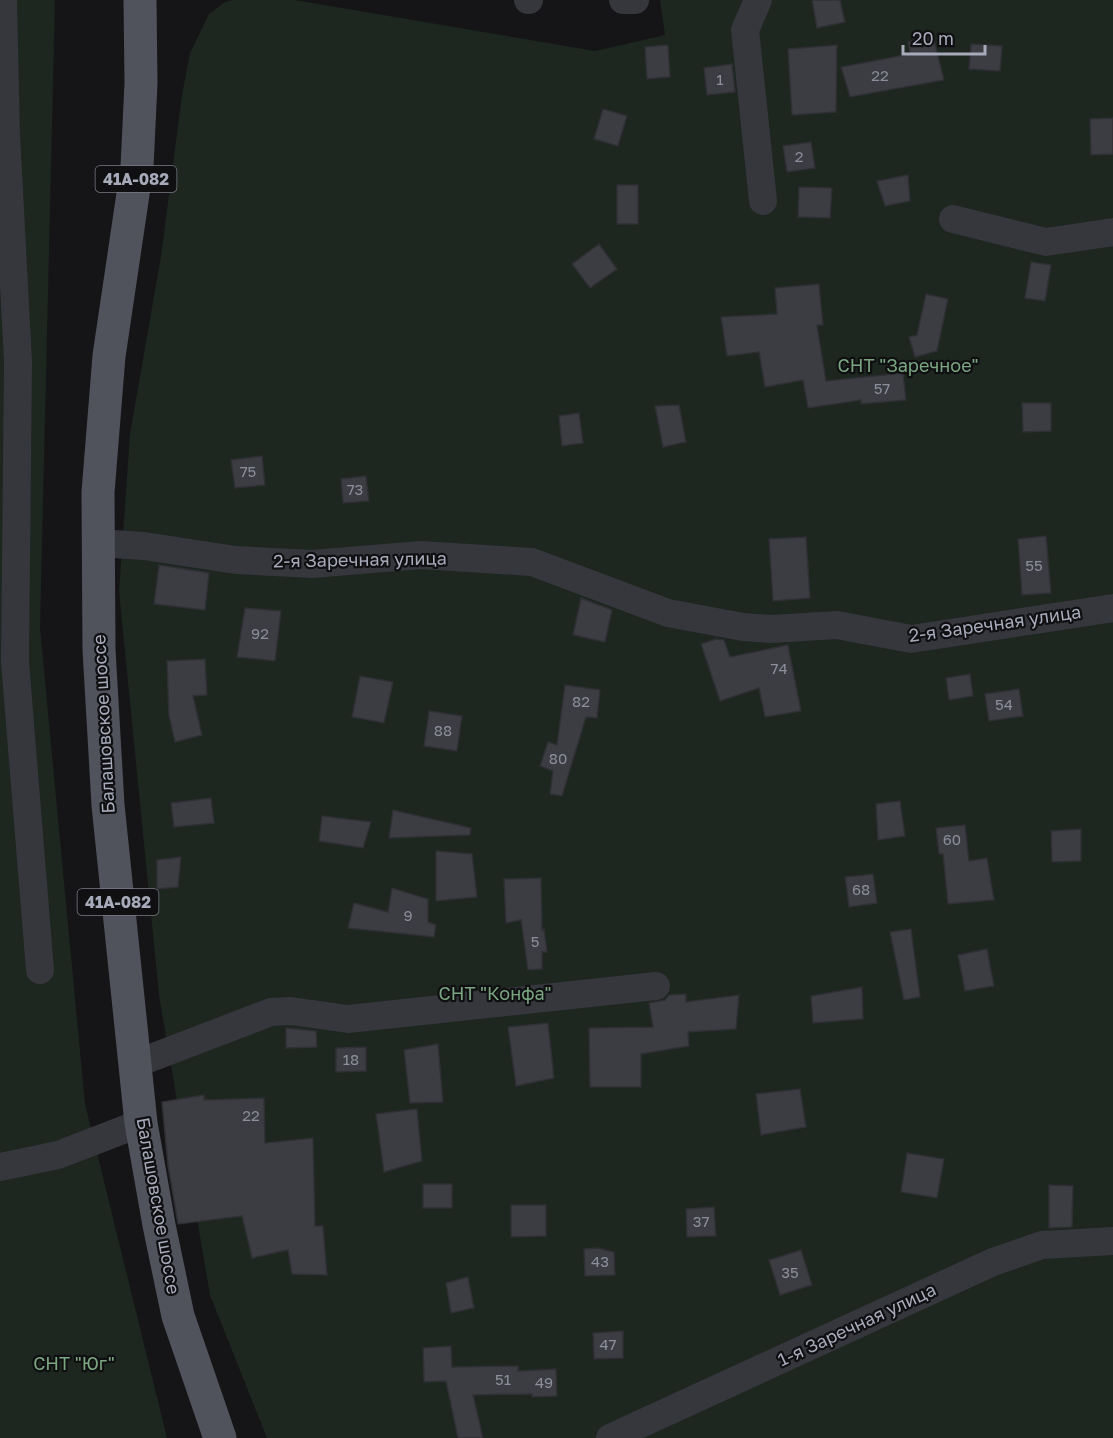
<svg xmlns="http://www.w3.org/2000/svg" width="1113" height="1438" viewBox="0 0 1113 1438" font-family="'Golos Text',sans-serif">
	<rect width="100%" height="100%" fill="#151517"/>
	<!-- green -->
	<path fill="#1d261f" d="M 0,0 L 55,0 L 40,628 L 85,1104 L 167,1438 L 0,1438 Z
		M 234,0 L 295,0 L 595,51 L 665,35 L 660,0 L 1113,0 L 1113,1438 L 267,1438 L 210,1295 L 159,995 L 119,591 L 130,434 L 161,256 L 182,95 L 190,53 L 209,14 L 225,2 Z"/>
	<!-- building -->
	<path fill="#3c3d42" stroke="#2f2f34" stroke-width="1.5" d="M 812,0 L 840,0 L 845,22 L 817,28 Z
		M 933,36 L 944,80 L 850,97 L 841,67 L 910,54 L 908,42 Z
		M 971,44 L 1002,46 L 1000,71 L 969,69 Z
		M 668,45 L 670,77 L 647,79 L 645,47 Z
		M 837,45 L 836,112 L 792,115 L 788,49 Z
		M 732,64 L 735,92 L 707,95 L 704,68 Z
		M 603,109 L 627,116 L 618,146 L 594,139 Z
		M 1113,118 L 1113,154 L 1091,155 L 1090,119 Z
		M 811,142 L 815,168 L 787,172 L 783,146 Z
		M 908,175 L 910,201 L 885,206 L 877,181 Z
		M 617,185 L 638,185 L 638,224 L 617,224 Z
		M 799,187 L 832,188 L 830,218 L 798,217 Z
		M 599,244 L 617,269 L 590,288 L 572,264 Z
		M 1031,262 L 1051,265 L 1045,301 L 1025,298 Z
		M 819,284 L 823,325 L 817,325 L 826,381 L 903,373 L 906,400 L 861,404 L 861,400 L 808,408 L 803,380 L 765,387 L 759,352 L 727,356 L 721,317 L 777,314 L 775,288 Z
		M 926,294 L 948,299 L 937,351 L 915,357 L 909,337 L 917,335 Z
		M 1022,403 L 1051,403 L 1051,431 L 1023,432 Z
		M 679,405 L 686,442 L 663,447 L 655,406 Z
		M 579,413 L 583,443 L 562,446 L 559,416 Z
		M 262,456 L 265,485 L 235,488 L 231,460 Z
		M 366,476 L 369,501 L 343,503 L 341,479 Z
		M 1046,536 L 1051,593 L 1022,595 L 1018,539 Z
		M 806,537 L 810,598 L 773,601 L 769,539 Z
		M 159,565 L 209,573 L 205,610 L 154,604 Z
		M 581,598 L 612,610 L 605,642 L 573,635 Z
		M 245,608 L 281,611 L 275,661 L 237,657 Z
		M 716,639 L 724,640 L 730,657 L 788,645 L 801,711 L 765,717 L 759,688 L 720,701 L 701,644 Z
		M 205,659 L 207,695 L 193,696 L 202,735 L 175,742 L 169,716 L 167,661 Z
		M 970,674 L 973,696 L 949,700 L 946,678 Z
		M 360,676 L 393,682 L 384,723 L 352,717 Z
		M 565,685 L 600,690 L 597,718 L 586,717 L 562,796 L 550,794 L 553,771 L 540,766 L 548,742 L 557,745 Z
		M 1019,689 L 1023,716 L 989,721 L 985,694 Z
		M 429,711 L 462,716 L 457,751 L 424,746 Z
		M 211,798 L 214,823 L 174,827 L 171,803 Z
		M 900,801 L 905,836 L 878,840 L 876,804 Z
		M 393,810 L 471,828 L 470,835 L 389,838 Z
		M 322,816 L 371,822 L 363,848 L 319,841 Z
		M 965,825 L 969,861 L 987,858 L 994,900 L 948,904 L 943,854 L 939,854 L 936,828 Z
		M 1081,829 L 1081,861 L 1052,862 L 1051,831 Z
		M 436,851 L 472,854 L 477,897 L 436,901 Z
		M 181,857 L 178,887 L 157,889 L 157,860 Z
		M 873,874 L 877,903 L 849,907 L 845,877 Z
		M 541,878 L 542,930 L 544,929 L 547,952 L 542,952 L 542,969 L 528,970 L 521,920 L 506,923 L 504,879 Z
		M 392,888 L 428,899 L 428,922 L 436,925 L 434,937 L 348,928 L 354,903 L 388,912 Z
		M 911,929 L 920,997 L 904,1000 L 890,932 Z
		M 987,949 L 994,986 L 965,991 L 958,955 Z
		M 862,987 L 863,1019 L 813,1023 L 811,996 Z
		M 686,994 L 686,1002 L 739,995 L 736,1029 L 688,1032 L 689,1046 L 641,1054 L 641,1087 L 590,1087 L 589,1028 L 653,1027 L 649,1003 L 665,1000 L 669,995 Z
		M 548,1023 L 554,1078 L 516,1086 L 508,1027 Z
		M 286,1028 L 316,1031 L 317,1047 L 286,1048 Z
		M 438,1044 L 443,1102 L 410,1103 L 404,1050 Z
		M 366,1047 L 366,1071 L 336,1072 L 336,1048 Z
		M 800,1089 L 806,1127 L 761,1135 L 756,1094 Z
		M 204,1095 L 204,1100 L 264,1098 L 265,1143 L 313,1138 L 315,1226 L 323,1226 L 327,1275 L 292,1274 L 288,1250 L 252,1258 L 242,1216 L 178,1224 L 168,1165 L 162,1102 Z
		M 417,1109 L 422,1161 L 384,1172 L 376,1114 Z
		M 907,1153 L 944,1159 L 937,1198 L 901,1192 Z
		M 423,1184 L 452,1184 L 452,1208 L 423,1208 Z
		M 1049,1185 L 1073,1186 L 1072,1227 L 1049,1228 Z
		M 511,1205 L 546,1205 L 546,1236 L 511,1237 Z
		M 714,1207 L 716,1236 L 687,1237 L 686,1209 Z
		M 598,1248 L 614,1252 L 615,1275 L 585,1276 L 584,1249 Z
		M 801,1250 L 812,1285 L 780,1295 L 769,1260 Z
		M 468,1277 L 474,1308 L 451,1313 L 446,1283 Z
		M 623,1331 L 623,1358 L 594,1359 L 593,1333 Z
		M 451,1346 L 452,1367 L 518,1366 L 518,1371 L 556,1369 L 557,1396 L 532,1397 L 532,1394 L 473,1395 L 483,1438 L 458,1438 L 446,1381 L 424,1382 L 423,1348 Z"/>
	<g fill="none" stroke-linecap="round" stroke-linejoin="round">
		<!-- minor -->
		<path stroke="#36363d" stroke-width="28" d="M 3,0 L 6,134 L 18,361 L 15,662 L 40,970
			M 528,0 L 529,0
			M 623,0 L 635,0
			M 758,0 L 745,30 L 763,201
			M 953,219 L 1046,242 L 1113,232
			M 98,543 L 144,546 L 236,560 L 312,564 L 421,555 L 532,562 L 668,613 L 743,627 L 771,629 L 837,625 L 911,639 L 1113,608
			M 135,1064 L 271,1012 L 291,1011 L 348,1019 L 656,986
			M 0,1167 L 58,1155 L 141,1123
			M 610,1438 L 993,1262 L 1042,1245 L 1113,1241"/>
		<!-- primary -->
		<path stroke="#51535c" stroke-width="33" d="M 140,0 L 141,83 L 137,167 L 109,356 L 98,492 L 99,650 L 108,805 L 141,1123 L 159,1225 L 178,1316 L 220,1438"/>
	</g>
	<g text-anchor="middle" stroke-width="4.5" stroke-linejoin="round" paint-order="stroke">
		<!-- number labels -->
		<g font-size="15" fill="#8c8f9b">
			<text x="880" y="81">22</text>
			<text x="720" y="85">1</text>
			<text x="799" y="162">2</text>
			<text x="882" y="394">57</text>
			<text x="248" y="477">75</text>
			<text x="355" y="495">73</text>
			<text x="1034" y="571">55</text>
			<text x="260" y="639">92</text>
			<text x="779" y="674">74</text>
			<text x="581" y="707">82</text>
			<text x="1004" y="710">54</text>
			<text x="443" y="736">88</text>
			<text x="558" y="764">80</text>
			<text x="952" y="845">60</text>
			<text x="861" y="895">68</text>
			<text x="408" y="921">9</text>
			<text x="535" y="947">5</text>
			<text x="351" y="1065">18</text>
			<text x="251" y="1121">22</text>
			<text x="701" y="1227">37</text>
			<text x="600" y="1267">43</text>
			<text x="790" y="1278">35</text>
			<text x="608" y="1350">47</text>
			<text x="503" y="1385">51</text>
			<text x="544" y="1388">49</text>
		</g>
		<!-- shield labels -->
		<g fill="#101012" stroke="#797c87" stroke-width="1.5">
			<rect x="95.5" y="166" width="81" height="26" rx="4.5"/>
			<rect x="77.5" y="889" width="81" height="26" rx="4.5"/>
		</g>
		<g font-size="16" font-weight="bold" fill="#a6aab9">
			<text x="136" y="185">41А-082</text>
			<text x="118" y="908">41А-082</text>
		</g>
		<!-- park labels -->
		<g font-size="18" fill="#7ba681" stroke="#101012">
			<text x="908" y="372">СНТ "Заречное"</text>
			<text x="495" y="1000">СНТ "Конфа"</text>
			<text x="74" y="1370">СНТ "Юг"</text>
		</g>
		<!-- street labels -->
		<g font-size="18" fill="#a6aab9" stroke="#101012">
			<text transform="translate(360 560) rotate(-1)" y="6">2-я Заречная улица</text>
			<text transform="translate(995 624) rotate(-8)" y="6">2-я Заречная улица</text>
			<text transform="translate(104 724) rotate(-93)" y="6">Балашовское шоссе</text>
			<text transform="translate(158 1206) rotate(80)" y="6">Балашовское шоссе</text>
			<text transform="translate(857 1325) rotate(-25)" y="6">1-я Заречная улица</text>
		</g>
	</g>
	<!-- scale -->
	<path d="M903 45v9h82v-9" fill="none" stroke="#a6aab9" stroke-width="3"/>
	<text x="912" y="45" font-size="18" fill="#a6aab9" stroke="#101012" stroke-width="4.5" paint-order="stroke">20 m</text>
</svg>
